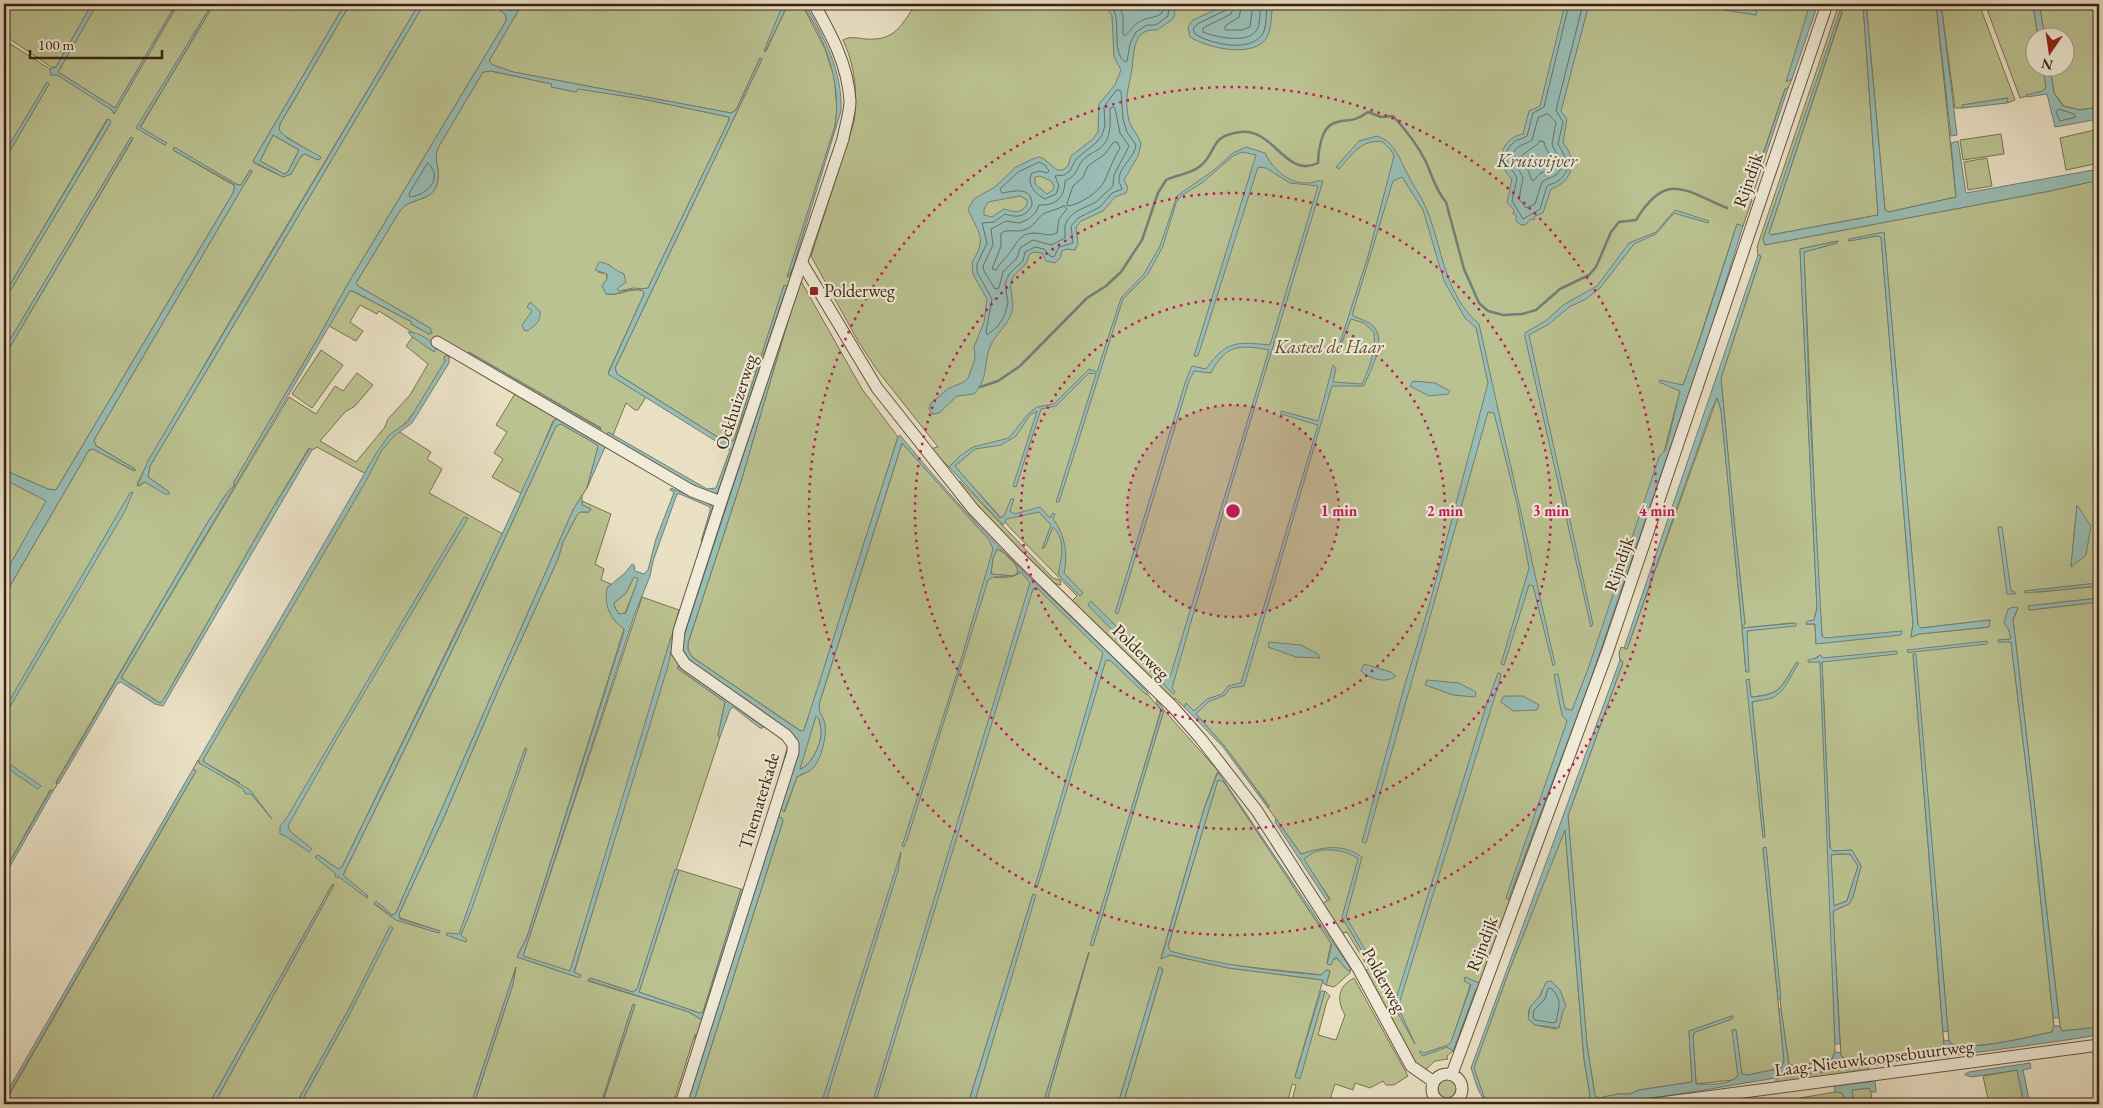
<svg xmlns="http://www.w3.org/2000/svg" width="2103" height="1108" viewBox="0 0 2103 1108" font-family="'EB Garamond',serif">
	<rect width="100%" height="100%" fill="#eae1c5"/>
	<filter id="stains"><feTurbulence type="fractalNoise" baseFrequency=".004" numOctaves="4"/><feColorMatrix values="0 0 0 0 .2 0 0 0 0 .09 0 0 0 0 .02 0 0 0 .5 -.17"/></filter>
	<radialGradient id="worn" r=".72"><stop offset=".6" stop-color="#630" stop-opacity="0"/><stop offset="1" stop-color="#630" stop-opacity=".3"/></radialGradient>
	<!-- green -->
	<path fill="#bbc291" stroke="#7b7252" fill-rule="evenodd" d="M 13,4 L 92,4 L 56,67 L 51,67 L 4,35 L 4,19 Z
		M 97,4 L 176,4 L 115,108 L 58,72 Z
		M 178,4 L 212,4 L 137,128 L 165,145 L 166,143 L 140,128 L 214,4 L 345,4 L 253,161 L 254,163 L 283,177 L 291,174 L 301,156 L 305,154 L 318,160 L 321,158 L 283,135 L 279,130 L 280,124 L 350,4 L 419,4 L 234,314 L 150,459 L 137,484 L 139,486 L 145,482 L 169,492 L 148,477 L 150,466 L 424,4 L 492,4 L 506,15 L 506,21 L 346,287 L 321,333 L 234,482 L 234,486 C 224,493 218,510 209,520 L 56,782 L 57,785 L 53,791 L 50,790 L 4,872 L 4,596 L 89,450 L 93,449 L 134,471 L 135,469 L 95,445 L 94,440 L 252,171 L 250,170 L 241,185 L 238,185 L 174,148 L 173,150 L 235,186 L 233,193 L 56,490 L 48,489 L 4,470 L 4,357 L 133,139 L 131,137 L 4,350 L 4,301 L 110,124 L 107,119 L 4,295 L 4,161 L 49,84 L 47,82 L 4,154 L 4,40 L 50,69 L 51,75 L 57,74 L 112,110 L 114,114 Z
		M 522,4 L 783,4 L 766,51 L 788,4 L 802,4 L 825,49 L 834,76 L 837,109 L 835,126 L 790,277 L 793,267 L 862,389 L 898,437 L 811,710 L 804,730 L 801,731 L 692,657 L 688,650 L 688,643 L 740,485 L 795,297 L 683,639 L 682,649 L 792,736 L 785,811 L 797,777 L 805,773 L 824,736 L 821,715 L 818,709 L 820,701 L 902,443 L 995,545 L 987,575 C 995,580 1014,578 1021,572 L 1139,684 L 1161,710 L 1091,945 L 1093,945 L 1164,710 L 1220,773 L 1217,773 L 1204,809 L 1161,958 L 1170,955 L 1228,968 L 1323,980 L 1295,1077 L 1310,1043 L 1325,991 L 1330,996 L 1327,1001 L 1318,1035 L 1336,1040 L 1345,1015 C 1336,1000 1338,986 1354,978 L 1408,1076 L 1394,1085 L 1386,1085 L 1383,1081 L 1370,1088 L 1355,1083 L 1353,1090 L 1335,1084 L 1331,1096 L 1333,1104 L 1291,1104 L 1296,1085 L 1292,1084 L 1287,1104 L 1123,1104 L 1163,969 L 1159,968 L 1118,1104 L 1046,1104 L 1089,952 L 1043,1104 L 974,1104 L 1035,895 L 1033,894 L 968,1104 L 693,1104 L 783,821 L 725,985 L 699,1068 L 697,1070 L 695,1034 L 673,1104 L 602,1104 L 635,1005 L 633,1004 L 601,1104 L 474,1104 L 513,984 L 516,967 L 471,1104 L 300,1104 L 348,1017 L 392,928 L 391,927 L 350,1007 L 296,1104 L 214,1104 L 334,885 L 332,885 L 209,1104 L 4,1104 L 196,771 L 193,769 L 198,760 L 199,763 L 240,783 L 204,762 L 203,760 L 366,474 L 317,447 L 312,450 L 309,448 L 271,511 L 164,699 L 160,703 L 121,678 L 289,397 L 316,414 L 335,386 L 343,391 L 357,373 L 373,385 L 355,406 L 345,412 L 320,441 L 356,462 L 385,427 L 388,419 L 410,395 L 428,364 L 406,346 L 415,334 L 379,311 L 377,314 L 360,305 L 350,322 L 363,331 L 356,341 L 329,326 L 350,291 L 352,291 L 412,322 L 411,324 L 429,334 L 432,333 L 430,328 L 358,286 L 356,283 L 398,214 C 400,211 403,207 406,205 C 420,197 436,199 438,179 C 440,167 433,161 438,147 L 483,72 L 490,71 L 552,84 L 552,87 L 576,92 L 577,88 L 643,99 L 729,117 L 729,120 L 648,288 L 645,289 L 634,288 L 619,291 L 617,289 L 624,274 L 615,271 L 608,264 L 598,272 L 607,274 L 606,294 C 619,297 631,286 644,291 L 644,294 L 608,373 L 646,397 L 638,410 L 635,410 L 626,403 L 613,435 L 608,433 L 714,495 L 742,423 L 786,286 L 784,286 L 734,440 L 731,442 L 724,441 L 617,374 L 615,368 L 762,59 L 760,58 L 736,110 L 731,113 L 513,72 L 493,65 L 489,61 ZM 469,352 L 601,428 L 468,356 ZM 451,355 L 516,392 L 496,425 L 507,432 L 494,453 L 503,459 L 492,477 L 522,494 L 553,421 L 559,419 L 705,501 L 714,510 L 574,973 L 581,975 L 571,975 L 517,957 L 527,937 L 624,629 L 608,607 L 607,588 L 611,584 L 601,580 L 604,569 L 595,564 L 611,514 L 582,501 L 582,505 L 591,509 L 589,512 L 580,512 L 577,515 L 563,542 L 558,559 L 499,688 L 445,815 L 399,914 L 400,918 L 440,931 L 439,933 L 396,920 L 374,904 L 376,902 L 392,915 L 396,913 L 573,510 L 587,488 L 598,447 L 596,444 L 561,424 L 556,426 C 488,578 416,727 343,875 L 368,898 L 316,857 L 318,855 L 338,869 L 342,867 L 503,534 L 429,493 L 442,469 L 427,459 L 431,452 L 398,431 L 418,408 ZM 677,668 L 773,732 L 788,745 L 775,792 L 702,1020 L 689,1012 L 588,981 L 590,978 L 633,992 L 637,989 L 720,737 L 718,736 L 725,702 Z
		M 916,4 L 1812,4 L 1787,81 L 1792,79 L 1788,88 L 1785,89 L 1748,198 L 1752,200 L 1743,226 L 1737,224 L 1691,365 L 1683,385 L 1678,390 L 1680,391 L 1664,452 L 1666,458 L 1667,457 L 1601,656 L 1482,984 L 1472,980 L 1449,1049 L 1458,1039 L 1476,988 L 1479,989 L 1457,1053 L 1453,1051 L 1447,1056 L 1448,1059 L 1435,1061 L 1425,1070 L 1417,1065 L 1363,972 L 1369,969 L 1347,932 L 1340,934 L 1321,904 L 1330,899 L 1303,859 L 1308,852 L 1301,854 L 1268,808 L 1269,806 L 1226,748 L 1196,714 L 1197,709 L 1193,711 L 1187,704 L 1184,707 L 1175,698 L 1172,703 L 1133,664 L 1126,653 L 1116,646 L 1072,601 L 1077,596 L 1014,532 L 955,467 L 949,467 L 930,449 L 938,447 L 877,370 L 858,341 L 811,256 L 854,122 C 858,94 855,66 843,40 C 850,36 857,38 866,39 C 896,41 901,25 916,4 ZM 1347,910 L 1346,917 L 1368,956 L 1366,958 L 1344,920 L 1343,923 L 1342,917 Z
		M 1839,4 L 1863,4 L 1878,215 L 1770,235 L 1769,233 L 1842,13 L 1763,239 L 1765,245 L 2050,191 L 2099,180 L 2099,384 L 2098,377 L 2096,378 L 2099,400 L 2099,583 L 2025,591 L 2040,592 L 2099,586 L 2099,598 L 2028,606 L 2030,610 L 2099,602 L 2099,1027 L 2062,1031 L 2060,1026 L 2013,619 L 2018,608 L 2009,630 L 2011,639 L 1999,640 L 1999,642 L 2011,641 L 2031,807 L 2054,1026 L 2052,1032 C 2028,1037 1971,1052 1949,1043 L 1915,654 L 1913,655 L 1944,1046 L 1898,1054 L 1846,1059 L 1841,1056 L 1833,911 L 1849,904 L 1853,897 L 1861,866 L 1852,850 L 1833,851 L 1830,848 L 1822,661 L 1897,653 L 1822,658 L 1820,655 L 1809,662 L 1820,661 L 1831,908 L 1835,1052 L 1832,1059 L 1798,1066 L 1789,1065 L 1781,1009 L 1766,847 L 1763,848 L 1784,1061 L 1781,1068 L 1748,1075 L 1741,1074 L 1736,1030 L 1733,1030 L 1738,1076 L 1733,1080 L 1696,1084 L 1693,1035 L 1695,1032 L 1732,1019 L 1732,1016 L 1689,1031 L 1692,1082 L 1639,1090 L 1630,1094 L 1618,1094 L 1599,1098 L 1595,1096 L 1587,1045 L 1568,816 L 1623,662 L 1620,660 L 1619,653 L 1621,647 L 1627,649 L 1717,398 L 1721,410 L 1742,626 L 1745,624 L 1735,530 L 1721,378 L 1761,256 L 1758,255 L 1757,247 ZM 1884,233 L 1918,625 L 1921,628 L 1990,620 L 1989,627 L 1919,634 L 1911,637 L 1913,624 L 1881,237 L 1876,236 L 1849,241 L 1849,239 ZM 1837,241 L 1837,243 L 1804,252 L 1819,597 L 1822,636 L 1825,638 L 1816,644 L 1815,624 L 1806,624 L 1814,620 L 1817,608 L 1800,249 ZM 2077,506 L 2086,555 L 2071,566 ZM 1792,623 L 1796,624 L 1747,631 L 1746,672 L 1742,628 ZM 1797,662 C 1781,689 1784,696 1752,702 L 1765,837 L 1763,837 L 1747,680 L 1749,679 L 1751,697 C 1783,694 1780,687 1797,662 Z
		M 1866,4 L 1936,4 L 1956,197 L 1888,212 L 1885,210 Z
		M 1941,4 L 1979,4 L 2015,100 L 2007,103 L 2007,98 L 1963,105 L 1963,108 L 1955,108 Z
		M 1985,4 L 2033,4 L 2038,37 L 2036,38 L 2036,68 L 2043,68 L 2046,87 L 2043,91 L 2020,98 Z
		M 2039,4 L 2099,4 L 2099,107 L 2080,110 L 2064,106 L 2054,93 L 2050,68 L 2066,68 L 2066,38 L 2045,37 Z
		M 2099,129 L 2099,163 L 2066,170 L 2060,138 Z
		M 2001,134 L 2004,154 L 1963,160 L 1960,140 Z
		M 273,135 L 299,150 L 288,172 L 284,174 L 260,161 Z
		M 1987,158 L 1992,186 L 1968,190 L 1964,162 Z
		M 321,350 L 343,365 L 312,408 L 292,394 Z
		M 4,479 L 47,501 L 4,575 Z
		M 960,481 L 1053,578 L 1060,580 L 1061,585 L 1053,583 L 1023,555 L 957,483 Z
		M 997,549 L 1003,552 L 1018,567 L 1017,574 L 1014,576 L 991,574 L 993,558 Z
		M 634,576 L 639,579 L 625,613 L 619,614 L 615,608 L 614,603 L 626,593 Z
		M 642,597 L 679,610 L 659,682 L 570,971 L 567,971 L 523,956 Z
		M 816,716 L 819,719 C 820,724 822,730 821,736 C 820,746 810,768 799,769 Z
		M 1218,779 L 1224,782 L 1331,943 L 1327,963 L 1337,958 L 1348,971 L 1351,969 L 1350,973 L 1334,987 L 1326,985 L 1330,971 L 1326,970 L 1322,975 L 1221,964 L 1170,952 L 1168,947 Z
		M 1565,829 L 1584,1059 L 1590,1095 L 1588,1101 L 1566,1104 L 1495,1104 L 1484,1097 L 1473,1068 L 1509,971 ZM 1542,990 L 1556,1029 L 1535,1025 L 1528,1013 C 1531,1003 1540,1000 1542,990 Z
		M 1838,854 L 1850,854 L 1858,866 L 1847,901 L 1833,906 L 1831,855 Z
		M 679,870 L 741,889 L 703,1012 L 699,1013 L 639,992 Z
		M 1868,1066 L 1869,1071 L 1776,1085 L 1776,1078 Z
		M 2017,1070 L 2024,1104 L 1989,1104 L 1983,1076 Z
		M1438 1089a10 10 0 1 1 20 0a10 10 0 1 1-20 0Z
		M 1870,1088 L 1873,1104 L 1854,1104 L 1852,1090 Z
		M 1835,1092 L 1842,1093 L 1846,1104 L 1789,1104 L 1788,1100 Z"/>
	<!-- water -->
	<path fill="#98bdb5" stroke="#737f74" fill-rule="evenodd" d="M 92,4 L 97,4 L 58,72 L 115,108 L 176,4 L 178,4 L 114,114 L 112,110 L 57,75 L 51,75 L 50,69 L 56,67 Z
		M 212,4 L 214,4 L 140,127 L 167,143 L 165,145 L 136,128 Z
		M 345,4 L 350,4 L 280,124 L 279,130 L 287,138 L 321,157 L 318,160 L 305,154 L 301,156 L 291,174 L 283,177 L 253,161 ZM 273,135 L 299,150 L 288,172 L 284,174 L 260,161 Z
		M 419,4 L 424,4 L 150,466 L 148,477 L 169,492 L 169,494 L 165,494 L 145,482 L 137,486 L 149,459 Z
		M 492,4 L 501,4 L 510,11 L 513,10 L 517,4 L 522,4 L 489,61 L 493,65 L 513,72 L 731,113 L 736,110 L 760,58 L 762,59 L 615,368 L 617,374 L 724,441 L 731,442 L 734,440 L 784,285 L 787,286 L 718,492 L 714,495 L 696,489 L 607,438 L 608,432 L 707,489 L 716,488 L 730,450 L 608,374 L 644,294 L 643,291 C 631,286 619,296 606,294 L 602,286 L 607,279 L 607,274 L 595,270 L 599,262 C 608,262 615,271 624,274 L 626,282 L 617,289 L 619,291 L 648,288 L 729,120 L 729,117 L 643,99 L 578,89 L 576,92 L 551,87 L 552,84 L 491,71 L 483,72 L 438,148 C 433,161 440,167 438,179 C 436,199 420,197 406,205 C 403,207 400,211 398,214 L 356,283 L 358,286 L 430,328 L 432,333 L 429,334 L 411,324 L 412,322 L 353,291 L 350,291 L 121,678 L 160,703 L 164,699 L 271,511 L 310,448 L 312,450 L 163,706 L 155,704 L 121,682 L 117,684 L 59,783 L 56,784 L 209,520 C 217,511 225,492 234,486 L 234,482 L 321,333 L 346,287 L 506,21 L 506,15 Z
		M 783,4 L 788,4 L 765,52 L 764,51 Z
		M 802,4 L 805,4 C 824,37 843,72 841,111 L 793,267 L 788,277 L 787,277 L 835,126 C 842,82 825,40 802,4 Z
		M 1104,4 L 1173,4 L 1175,14 L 1173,19 L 1157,30 C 1130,28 1135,56 1131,74 C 1128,91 1125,97 1128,116 C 1130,129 1138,133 1141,144 L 1138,156 L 1124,180 L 1128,188 L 1126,193 L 1115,197 L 1103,211 L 1081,221 L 1076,227 L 1078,244 L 1075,250 L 1067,249 L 1062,251 L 1060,258 L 1055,263 L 1046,261 L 1042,253 L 1033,252 L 1029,255 C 1027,269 1016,269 1012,280 C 1008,289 1015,300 1012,311 C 1009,325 995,334 990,347 C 983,365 989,377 974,394 L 957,396 L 939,413 L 932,414 L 929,409 L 931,403 L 949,388 L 964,382 L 968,378 L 975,359 L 974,347 L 984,322 L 987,299 L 973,274 L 972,262 C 988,238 978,233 968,209 L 974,199 L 995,187 L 1016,167 L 1033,159 L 1039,157 L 1044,159 L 1057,170 L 1063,170 L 1068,166 L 1071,156 L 1093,139 L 1098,132 L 1099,104 L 1115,85 L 1121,70 L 1114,57 L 1112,16 ZM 1040,176 L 1051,181 L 1054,186 L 1053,190 L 1047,194 L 1035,184 L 1035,177 ZM 1020,196 L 1027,200 L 1027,205 C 1020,214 1014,212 1004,209 L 992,217 L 984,215 L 984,209 L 988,202 Z
		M 1228,4 L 1273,4 C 1271,13 1272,25 1268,35 C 1257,60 1207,48 1190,37 L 1188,27 L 1193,20 Z
		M 1565,4 L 1589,4 L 1561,111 L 1567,119 L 1563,143 C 1578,160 1573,182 1551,189 L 1543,213 L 1535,216 L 1534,220 L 1531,219 L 1525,225 L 1521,225 L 1516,221 L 1516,215 L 1513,214 L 1514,210 L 1507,202 L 1512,179 C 1495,164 1500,138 1523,134 L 1529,111 L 1540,106 Z
		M 1685,4 L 1709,4 L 1757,10 L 1756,15 Z
		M 1810,4 L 1818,4 L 1792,79 L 1786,82 Z
		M 1863,4 L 1866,4 L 1885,210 L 1889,212 L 1956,197 L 1951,143 L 1958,141 L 1966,193 L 2099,169 L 2099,180 L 2050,191 L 1765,245 L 1763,239 L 1840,11 L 1842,12 L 1769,233 L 1771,235 L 1878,215 Z
		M 1936,4 L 1941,4 L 1957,135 L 1951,136 Z
		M 2033,4 L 2039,4 L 2045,37 L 2038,37 Z
		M 2043,68 L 2050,68 L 2054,93 L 2063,106 L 2080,110 L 2099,107 L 2099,119 L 2055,127 L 2047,94 L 2027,97 L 2026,95 L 2043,91 L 2046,87 Z
		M 47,82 L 49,84 L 4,161 L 4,154 Z
		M 1788,88 L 1754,191 L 1752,188 L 1785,89 Z
		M 2008,98 L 2007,103 L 1963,108 L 1962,105 Z
		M 108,119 L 111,121 L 110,124 L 4,301 L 4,295 Z
		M 1377,136 C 1395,142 1399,158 1407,173 C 1413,186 1422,197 1427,210 C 1443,250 1444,294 1479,324 L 1555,664 L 1553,666 L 1533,586 L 1529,585 L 1504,665 L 1501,664 L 1529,568 L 1517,504 L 1494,413 L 1488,412 L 1366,843 L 1362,842 L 1405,684 L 1429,606 L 1488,383 L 1476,328 L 1465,318 L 1444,281 L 1423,210 L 1402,177 L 1393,181 L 1353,312 L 1353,316 C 1360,319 1372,322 1376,330 C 1385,345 1370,371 1364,386 L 1332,386 L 1244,686 L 1230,688 L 1225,695 L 1208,702 L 1196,714 L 1226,748 L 1269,807 L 1268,808 L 1223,747 L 1184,707 L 1186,703 L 1194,711 L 1207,699 L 1222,694 L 1228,686 L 1241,683 L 1318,425 L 1281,414 L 1281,411 L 1318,421 L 1333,365 L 1336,368 L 1333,382 L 1362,384 C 1370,366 1376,351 1374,332 L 1364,323 L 1351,319 L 1341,345 L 1339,346 L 1368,256 L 1394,156 L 1391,150 L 1383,142 C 1362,138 1352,155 1339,169 L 1336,167 L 1359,141 Z
		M 131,137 L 133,138 L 4,357 L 4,350 Z
		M 174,147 L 238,185 L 241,185 L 250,170 L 252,171 L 94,440 L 96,446 L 135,469 L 135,471 L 93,449 L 89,450 L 4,596 L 4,575 L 46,501 L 4,479 L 4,470 L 48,489 L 56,490 L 233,193 L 235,185 L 173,150 Z
		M 1246,147 L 1265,153 C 1273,169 1288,184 1308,183 C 1313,183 1317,180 1323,181 C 1272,350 1220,519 1172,688 L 1175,692 L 1173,694 L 1088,605 L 1091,601 L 1166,676 L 1170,677 L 1269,350 C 1239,344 1225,345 1211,373 L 1194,371 L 1189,381 L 1118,614 L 1115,613 L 1186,380 L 1192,366 L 1206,369 C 1227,340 1236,342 1270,345 L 1318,186 L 1290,183 L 1266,168 L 1258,167 L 1198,356 L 1194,356 L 1256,155 L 1242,152 L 1233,156 L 1203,182 L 1181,196 L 1176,203 L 1163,246 L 1148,274 L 1123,299 L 1059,502 L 1056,502 L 1096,374 L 1089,373 L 1056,406 L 1041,409 L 1016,487 L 1013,486 L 1037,411 L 1030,415 L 1016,436 L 1001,445 L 975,449 L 955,466 L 1000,518 L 1004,516 L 1011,499 L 1014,499 L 1010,511 L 1015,514 L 1040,507 L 1050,518 L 1053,513 L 1055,514 L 1053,519 C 1065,534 1068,554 1064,573 L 1083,593 L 1080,596 L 1058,574 C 1062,557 1066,540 1053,527 L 1045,547 L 1042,549 L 1051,525 L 1039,512 L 1007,519 L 1003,525 L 949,467 L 960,456 L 973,447 L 1009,438 L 1028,414 L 1037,407 L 1054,404 L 1089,369 L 1097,372 L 1121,298 L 1144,274 L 1160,246 L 1177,196 L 1214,170 L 1233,153 Z
		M 1675,210 L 1709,221 L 1708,223 L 1674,213 L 1656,234 L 1634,244 L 1600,288 L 1586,299 L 1569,307 L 1549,324 L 1529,335 L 1593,624 L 1591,627 L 1525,337 L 1525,333 L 1547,320 L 1563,305 L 1597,286 L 1629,243 L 1656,232 Z
		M 1737,224 L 1743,226 L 1703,355 L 1667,457 L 1587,690 L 1508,900 L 1506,898 L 1567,721 L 1562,715 L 1554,675 L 1558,674 L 1565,709 L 1572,710 L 1588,669 L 1659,457 L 1666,449 L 1680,391 L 1659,382 L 1660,380 L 1683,385 L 1700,339 Z
		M 1884,232 L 1918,625 L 1921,628 L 1990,620 L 1989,627 L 1919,634 L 1911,637 L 1913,624 L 1881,237 L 1876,236 L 1849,241 L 1849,239 Z
		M 1838,241 L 1837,243 L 1804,252 L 1810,413 L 1822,636 L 1825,638 L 1902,631 L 1901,635 L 1816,644 L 1815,624 L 1806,624 L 1807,621 L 1814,620 L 1817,608 L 1800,249 Z
		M 1758,255 L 1761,256 L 1721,378 L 1735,530 L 1745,624 L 1742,627 L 1721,410 L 1717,398 L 1711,411 L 1627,649 L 1624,648 Z
		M 795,297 L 740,485 L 688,643 L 688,650 L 692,657 L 796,728 L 801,731 L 804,730 L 898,437 L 900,435 C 941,485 984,534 1031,579 C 1070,616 1111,653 1148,693 L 1147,695 L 1143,692 L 1111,661 L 1106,660 L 1037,888 L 1035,886 L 1103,653 L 1038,589 L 1033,589 L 875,1104 L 872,1104 L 874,1097 L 1030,583 L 1021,572 C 1011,580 996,573 988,580 L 908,837 L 904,847 L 902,846 L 958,670 L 993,549 L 989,540 L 902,443 L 820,701 C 817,712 823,715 825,724 C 827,736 821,762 811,770 C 806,773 801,774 797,777 L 784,812 L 781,808 L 797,741 L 692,665 L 682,649 L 683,639 ZM 997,549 C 1005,552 1017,563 1018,572 L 1014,576 L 991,574 L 993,558 ZM 816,716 L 819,719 C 820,724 822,730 821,736 C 820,746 810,767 800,769 Z
		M 530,302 L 540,311 C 541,321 536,325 527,331 L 524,330 L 522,325 L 532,311 L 527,307 Z
		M 408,332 C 418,332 433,340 436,349 L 434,352 L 411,336 Z
		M 468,352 L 601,429 L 600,431 L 468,356 Z
		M 446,355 L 449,357 L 449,363 L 412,423 L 394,436 L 382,450 L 366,481 L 203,760 L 204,762 L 250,790 L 272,819 L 251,794 L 246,794 L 242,788 L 199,763 L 199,759 L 377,452 L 390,434 L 408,422 L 445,361 L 444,357 Z
		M 1413,381 L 1435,383 L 1450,391 L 1448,394 L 1429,396 L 1410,386 Z
		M 555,419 L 559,419 L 606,445 L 587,488 L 598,447 L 596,444 L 561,424 L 556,426 C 488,578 416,726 343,875 L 368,896 L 367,898 L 339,877 L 335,877 L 336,874 L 315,857 L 318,855 L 338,869 L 342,867 L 463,619 Z
		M 671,488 C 684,495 705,495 714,509 L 703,542 L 701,541 L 710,511 L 710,507 L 680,494 L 677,494 L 653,561 L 650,576 L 634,616 L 523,956 L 570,971 L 671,637 L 674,638 L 668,666 L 574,972 L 581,975 L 580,978 L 517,957 L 527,937 L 623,635 L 624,629 C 610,619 604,606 607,588 L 626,572 L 632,564 L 634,565 L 635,571 L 644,574 L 648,570 L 656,539 L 673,495 L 674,492 L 670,490 ZM 634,577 L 638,579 L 626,613 L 619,614 L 615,608 L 614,603 L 626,593 Z
		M 133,492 L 125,511 L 4,717 L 4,710 L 130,493 Z
		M 582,495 L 582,505 L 591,509 L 589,512 L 580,512 L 577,515 L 563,542 L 558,559 L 499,688 L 445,815 L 399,914 L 400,919 L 440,931 L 439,933 L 396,920 L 374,903 L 376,901 L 392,915 L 396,913 L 573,510 Z
		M 2077,505 L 2091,526 L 2086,555 L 2071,567 Z
		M 464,517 L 468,518 L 465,523 L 335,742 L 288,826 L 290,831 L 312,849 L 309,852 L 287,837 L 280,834 L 280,826 L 286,819 Z
		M 1998,527 L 2002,527 L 2011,591 L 2015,592 L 2015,594 L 2007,594 Z
		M 2099,583 L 2099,586 L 2025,593 L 2025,591 Z
		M 2099,598 L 2099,602 L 2029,610 L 2028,606 Z
		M 2013,607 L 2018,608 L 2013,619 L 2059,1018 L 2053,1018 L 2031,807 L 2011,642 L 1999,642 L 1998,640 L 2011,639 L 2009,630 L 2004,623 L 2008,609 Z
		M 1796,623 L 1796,626 L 1747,631 L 1749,672 L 1746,672 L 1742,628 Z
		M 1987,641 L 1987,644 L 1913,652 L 1908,653 L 1907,650 Z
		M 1269,642 L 1301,645 L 1318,654 L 1320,658 L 1296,657 L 1268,647 Z
		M 1897,651 L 1897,654 L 1822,662 L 1830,848 L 1833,851 L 1852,850 L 1861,866 L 1853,897 L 1849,904 L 1833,911 L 1840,1044 L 1835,1044 L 1820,662 L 1808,662 L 1808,660 L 1817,658 L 1820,655 L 1823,658 ZM 1838,854 L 1850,854 L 1858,866 L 1847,901 L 1834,906 L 1831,855 Z
		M 1913,654 L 1916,654 L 1948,1031 L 1943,1032 Z
		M 1620,660 L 1623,662 L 1568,816 L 1587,1045 L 1595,1096 L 1599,1098 L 1618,1094 L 1630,1094 L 1639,1090 L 1692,1082 L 1689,1031 L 1732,1016 L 1734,1016 L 1732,1019 L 1695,1032 L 1693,1035 L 1696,1084 C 1709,1084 1728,1086 1738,1076 L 1732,1030 L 1736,1030 L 1742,1074 L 1748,1075 L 1781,1068 L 1784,1061 L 1779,1009 L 1781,1009 L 1789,1065 L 1798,1066 L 1832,1059 L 1835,1052 L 1841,1053 L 1841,1056 L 1846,1059 L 1898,1054 L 1944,1046 L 1944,1040 L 1950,1041 L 1950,1043 C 1971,1052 2028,1037 2052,1032 L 2054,1026 L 2060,1026 L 2062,1031 L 2099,1027 L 2099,1035 C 1992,1052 1884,1063 1776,1078 C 1706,1089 1637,1104 1566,1104 L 1588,1101 L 1590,1095 L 1584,1059 L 1565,830 L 1509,971 L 1474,1068 L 1484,1097 L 1495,1104 C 1479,1104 1476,1081 1471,1068 Z
		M 1797,662 L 1799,663 C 1791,675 1785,692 1772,698 C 1765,700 1758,700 1752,702 L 1765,837 L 1763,837 L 1746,680 L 1749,679 L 1751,697 C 1783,695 1781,686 1797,662 Z
		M 1364,664 L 1391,672 L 1396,676 C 1385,684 1370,679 1361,671 Z
		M 678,666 L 764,725 L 763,728 L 760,728 L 733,707 L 730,710 L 720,737 L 718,736 L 725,702 L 677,668 Z
		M 1498,673 L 1501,674 L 1499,683 L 1398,1007 L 1415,1044 L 1372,967 L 1374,965 L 1393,996 L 1397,996 L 1486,706 Z
		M 1427,680 L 1459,683 L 1476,692 L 1475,697 L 1453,695 L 1425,685 Z
		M 1505,696 L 1523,696 L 1539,705 L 1537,710 L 1513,711 L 1501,702 L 1502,698 Z
		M 1157,700 L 1164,710 L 1093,946 L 1090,945 L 1160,715 L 1161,710 L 1156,702 Z
		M 525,748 L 527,749 L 471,911 L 461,935 L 467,940 L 466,942 L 446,935 L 447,933 L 459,934 Z
		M 4,760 L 41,786 L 38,789 L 4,766 Z
		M 193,769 L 196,771 L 4,1102 L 4,1097 Z
		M 1218,772 L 1351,969 L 1348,971 L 1337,958 L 1334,958 L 1331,965 L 1327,964 L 1332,945 L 1224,782 L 1218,780 L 1168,946 L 1170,951 C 1220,965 1270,971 1321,975 L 1326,970 L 1330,971 L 1326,985 L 1323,983 L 1323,980 L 1228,968 L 1170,955 L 1161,959 L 1204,809 Z
		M 51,790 L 53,791 L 4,877 L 4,872 Z
		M 776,816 L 782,818 L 783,821 L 693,1104 L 686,1104 Z
		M 1276,819 L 1301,854 C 1323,847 1342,843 1362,857 L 1346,917 L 1369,956 L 1366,958 L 1342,917 L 1358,859 C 1349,851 1330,848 1318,851 C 1313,852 1308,856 1304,859 L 1330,900 L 1327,901 L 1275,822 Z
		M 1766,847 L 1781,999 L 1778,999 L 1763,848 Z
		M 901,852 L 898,871 L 825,1104 L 821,1104 Z
		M 675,869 L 679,870 L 639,992 L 699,1013 L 703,1012 L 741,889 L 746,891 L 702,1020 L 689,1012 L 588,980 L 590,978 L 633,992 L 637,989 Z
		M 332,885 L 334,885 L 214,1104 L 209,1104 Z
		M 1033,894 L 1036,895 L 974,1104 L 968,1104 Z
		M 390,926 L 393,928 L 348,1017 L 300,1104 L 296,1104 L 350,1007 Z
		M 1089,952 L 1046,1104 L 1043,1104 Z
		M 516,967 L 513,984 L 474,1104 L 471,1104 Z
		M 1159,967 L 1163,969 L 1123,1104 L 1118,1104 Z
		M 1465,977 L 1482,984 L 1479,989 L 1476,989 L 1453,1051 L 1447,1047 L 1423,1056 L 1419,1052 L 1420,1051 L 1424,1053 L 1448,1045 L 1451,1042 L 1471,985 L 1464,981 Z
		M 1551,981 L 1560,990 L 1566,1006 L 1563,1011 L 1559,1028 L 1535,1025 L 1528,1019 L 1530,1007 L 1540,996 L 1546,982 Z
		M 1321,991 L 1325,991 L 1300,1079 L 1295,1077 Z
		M 633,1004 L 635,1005 L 602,1104 L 601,1104 Z
		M 2030,1063 L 2031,1068 L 2023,1070 L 2030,1104 L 2024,1104 L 2017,1070 L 1972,1077 L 1965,1075 L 1965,1074 L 1969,1072 Z
		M 1875,1081 L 1876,1092 L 1871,1092 L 1869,1088 L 1852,1090 L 1854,1104 L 1846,1104 L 1842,1093 L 1835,1092 L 1834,1086 Z"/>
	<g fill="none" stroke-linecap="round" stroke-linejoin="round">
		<!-- shore -->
		<path stroke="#6a7064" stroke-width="1" d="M 1111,4 C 1123,21 1110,50 1125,62 L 1127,61 L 1130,44 L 1136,32 L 1147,25 L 1156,25 L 1168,16 L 1169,4
			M 1118,4 L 1123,15 L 1123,34 L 1125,36 C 1131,30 1135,23 1143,20 C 1151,16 1154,19 1162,13 L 1163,4
			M 1228,4 L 1226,10 L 1197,24 L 1193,29 L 1195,34 C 1211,44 1248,53 1262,35 C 1267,28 1266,13 1267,4
			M 1235,4 L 1231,14 L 1203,28 L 1203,32 C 1215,37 1247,44 1256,31 C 1261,25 1259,12 1261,4
			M 1242,4 L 1239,17 L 1225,26 L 1225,30 L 1242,30 L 1250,27 L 1253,4
			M 1569,4 L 1544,107 L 1533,113 L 1527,136 C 1523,139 1517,139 1513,143 C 1498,157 1511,167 1517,178 L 1512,201 L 1523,219 L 1540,209 L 1547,186 C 1551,184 1555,183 1558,181 C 1574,170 1565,156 1558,144 L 1563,122 L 1556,110 L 1583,4
			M 1117,90 L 1121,91 L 1123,119 L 1127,132 L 1136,145 C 1135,158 1117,168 1119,182 C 1120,184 1121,186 1122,189 L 1112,193 L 1100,207 L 1078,218 L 1071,226 L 1073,243 L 1059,247 L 1054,257 L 1050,256 L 1044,249 L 1035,247 L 1025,252 L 1023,261 L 1009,274 L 1005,284 L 1008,303 L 1004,317 L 997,327 L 987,335 L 986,332 L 992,299 L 977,272 L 977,264 L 987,243 L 982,223 L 994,222 L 1005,214 C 1017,218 1026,217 1032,205 C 1032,186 1015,191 1002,193 L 1000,189 L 1018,172 L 1039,162 L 1045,165 L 1049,171 L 1047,173 L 1040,171 L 1032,173 C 1026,184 1035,194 1045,199 L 1056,194 L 1059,186 L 1055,176 L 1064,175 L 1070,171 L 1076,159 L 1096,143 L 1102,135 L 1105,126 L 1104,107 Z
			M 1113,107 L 1115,108 L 1120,133 L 1129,146 L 1114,175 L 1113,186 L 1096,202 L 1075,212 L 1068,219 L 1065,225 L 1065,238 L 1051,245 L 1033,240 L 1020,248 L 1017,258 L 1003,272 L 999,288 L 995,289 L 984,271 L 983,266 L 993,245 L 991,229 L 1006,221 L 1019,223 L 1027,220 L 1036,212 L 1039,205 C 1056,206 1065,197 1065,181 C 1079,174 1075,170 1082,161 C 1087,155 1093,153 1099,149 C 1112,139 1110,125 1110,109 Z
			M 2059,109 L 2074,114 L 2076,117 L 2060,121 L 2056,112 Z
			M 1548,114 L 1556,122 L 1552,144 C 1555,154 1568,164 1557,174 C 1552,178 1547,178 1542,182 L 1535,204 L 1526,208 L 1519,199 L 1523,178 C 1520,168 1505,159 1517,148 C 1521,144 1527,144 1532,140 L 1538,118 Z
			M 1540,141 L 1544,142 C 1545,149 1556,163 1552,168 C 1550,171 1544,171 1541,173 C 1538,175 1536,179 1533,181 C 1530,178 1530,174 1528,170 C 1526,166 1521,163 1520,160 C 1519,154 1536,148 1540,141 Z
			M 1114,142 L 1117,142 L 1120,148 C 1114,158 1110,168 1105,180 C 1100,192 1079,205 1067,206 L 1067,203 L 1073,186 L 1083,177 L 1088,166 L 1105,154 Z
			M 428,163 C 444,178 427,195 410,197 L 409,194 Z
			M 1064,206 L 1067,209 L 1059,219 L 1057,233 C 1048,237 1043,233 1034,233 C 1019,233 1016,245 1008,255 C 1004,260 999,264 996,270 L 992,269 L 1001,246 L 1001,233 C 1009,228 1015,233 1024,230 C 1035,227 1038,216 1045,213 C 1052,210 1056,210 1064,206 Z
			M 1551,988 C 1563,1001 1559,1006 1556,1022 L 1553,1023 L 1535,1020 L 1533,1017 L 1534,1010 L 1545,999 L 1548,989 Z"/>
		<!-- stream -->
		<path stroke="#737f74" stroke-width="2.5" d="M 980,387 L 998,381 L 1020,366 L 1087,298 L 1106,286 L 1121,272 L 1142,240 L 1158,193 L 1166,180 C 1176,175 1190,174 1199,167 C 1219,152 1207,136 1241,132 C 1275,129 1286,179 1318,163 C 1318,153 1321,129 1332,124 C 1345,117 1351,125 1368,112 L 1381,117 L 1393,116 C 1405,129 1417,144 1425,160 C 1432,174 1435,190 1446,202 L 1464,269 L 1479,303 L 1488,311 L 1503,315 L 1522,314 L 1536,310 L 1560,289 L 1589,275 L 1596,267 L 1611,232 L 1619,222 L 1636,220 C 1666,171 1684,190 1727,208"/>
		<!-- minor casing -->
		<g stroke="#675240" stroke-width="13">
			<path id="minor" d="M 802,263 L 877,388 L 973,509 L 1019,557 L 1173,707 L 1201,739 L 1257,811 L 1358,968 L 1411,1066 L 1434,1082
				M 437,342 L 692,491 L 721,502 L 843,139 C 845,127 850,113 850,101 C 848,65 831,34 814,4
				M1432 1089a15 15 0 1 1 30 0a15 15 0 1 1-30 0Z
				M 1452,1074 L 1608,650 L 1827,4
				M 681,1104 L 793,752 L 793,744 L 786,735 L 685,664 L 677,652 L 679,631 L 721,502
				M 1653,1104 L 2099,1045"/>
		</g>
		<!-- minor -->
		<use href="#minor" stroke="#f1ecd9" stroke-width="11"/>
	</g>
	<!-- distance rings -->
	<circle cx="1233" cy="511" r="106" fill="#c2185b" fill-opacity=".12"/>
	<g fill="none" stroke="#c2185b" stroke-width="2.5" stroke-dasharray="2.5 5">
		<circle cx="1233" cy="511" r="106"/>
		<circle cx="1233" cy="511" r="212"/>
		<circle cx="1233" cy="511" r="318"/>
		<circle cx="1233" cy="511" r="424"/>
	</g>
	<!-- markers -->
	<rect fill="#8f2418" stroke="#f1ecd9" stroke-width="2" x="809" y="286" width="10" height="10" rx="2.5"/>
	<g text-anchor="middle" stroke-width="4.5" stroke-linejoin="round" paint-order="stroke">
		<!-- street labels -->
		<g font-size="18" fill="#3b2213" stroke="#f1ecd9">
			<text transform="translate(1748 180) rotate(-71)" y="6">Rijndijk</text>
			<text transform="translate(736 402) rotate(-72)" y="6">Ockhuizerweg</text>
			<text transform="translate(1619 564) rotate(-71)" y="6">Rijndijk</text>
			<text transform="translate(1141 652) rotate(44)" y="6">Polderweg</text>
			<text transform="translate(759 801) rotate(-73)" y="6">Thematerkade</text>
			<text transform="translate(1482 944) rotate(-69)" y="6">Rijndijk</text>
			<text transform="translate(1384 980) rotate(61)" y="6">Polderweg</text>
			<text transform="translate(1874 1058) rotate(-7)" y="6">Laag-Nieuwkoopsebuurtweg</text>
		</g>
		<!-- poi labels -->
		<g font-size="18" fill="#3b2213" stroke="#f1ecd9" text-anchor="start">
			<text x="824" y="297">Polderweg</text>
		</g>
		<!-- park labels -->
		<g font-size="18" font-style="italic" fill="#5b4a32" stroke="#f1ecd9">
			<text x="1329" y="353">Kasteel de Haar</text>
		</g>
		<!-- water labels -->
		<g font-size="19" font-style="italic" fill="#575044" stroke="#f1ecd9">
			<text x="1537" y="167">Kruisvijver</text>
		</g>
	</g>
	<circle cx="1233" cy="511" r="8" fill="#c2185b" stroke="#f1ecd9" stroke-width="2.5"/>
	<g font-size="15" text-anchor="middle" font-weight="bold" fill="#c2185b" stroke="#f1ecd9" stroke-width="4.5" stroke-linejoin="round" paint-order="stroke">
		<text x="1339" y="516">1 min</text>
		<text x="1445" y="516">2 min</text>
		<text x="1551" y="516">3 min</text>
		<text x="1657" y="516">4 min</text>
	</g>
	<!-- margin -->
	<rect width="2103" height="1108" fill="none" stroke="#eae1c5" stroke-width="20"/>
	<rect x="5" y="5" width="2093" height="1098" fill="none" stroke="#3b2213" stroke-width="2.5"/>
	<rect x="10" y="10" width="2083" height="1088" fill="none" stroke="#3b2213"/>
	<!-- north arrow -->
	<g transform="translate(2050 52) rotate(193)"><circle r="24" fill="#f1ecd9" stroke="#a89b8a"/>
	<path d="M0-4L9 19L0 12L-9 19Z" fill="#8f2418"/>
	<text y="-8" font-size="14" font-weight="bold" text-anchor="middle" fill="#3b2213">N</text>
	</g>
	<!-- scale -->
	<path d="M30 50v8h132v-8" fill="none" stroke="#3b2213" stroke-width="2.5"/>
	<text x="38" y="50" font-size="15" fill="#3b2213" stroke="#f1ecd9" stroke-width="4" paint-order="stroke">100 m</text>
	<rect width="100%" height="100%" filter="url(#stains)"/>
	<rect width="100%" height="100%" fill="url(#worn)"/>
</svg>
